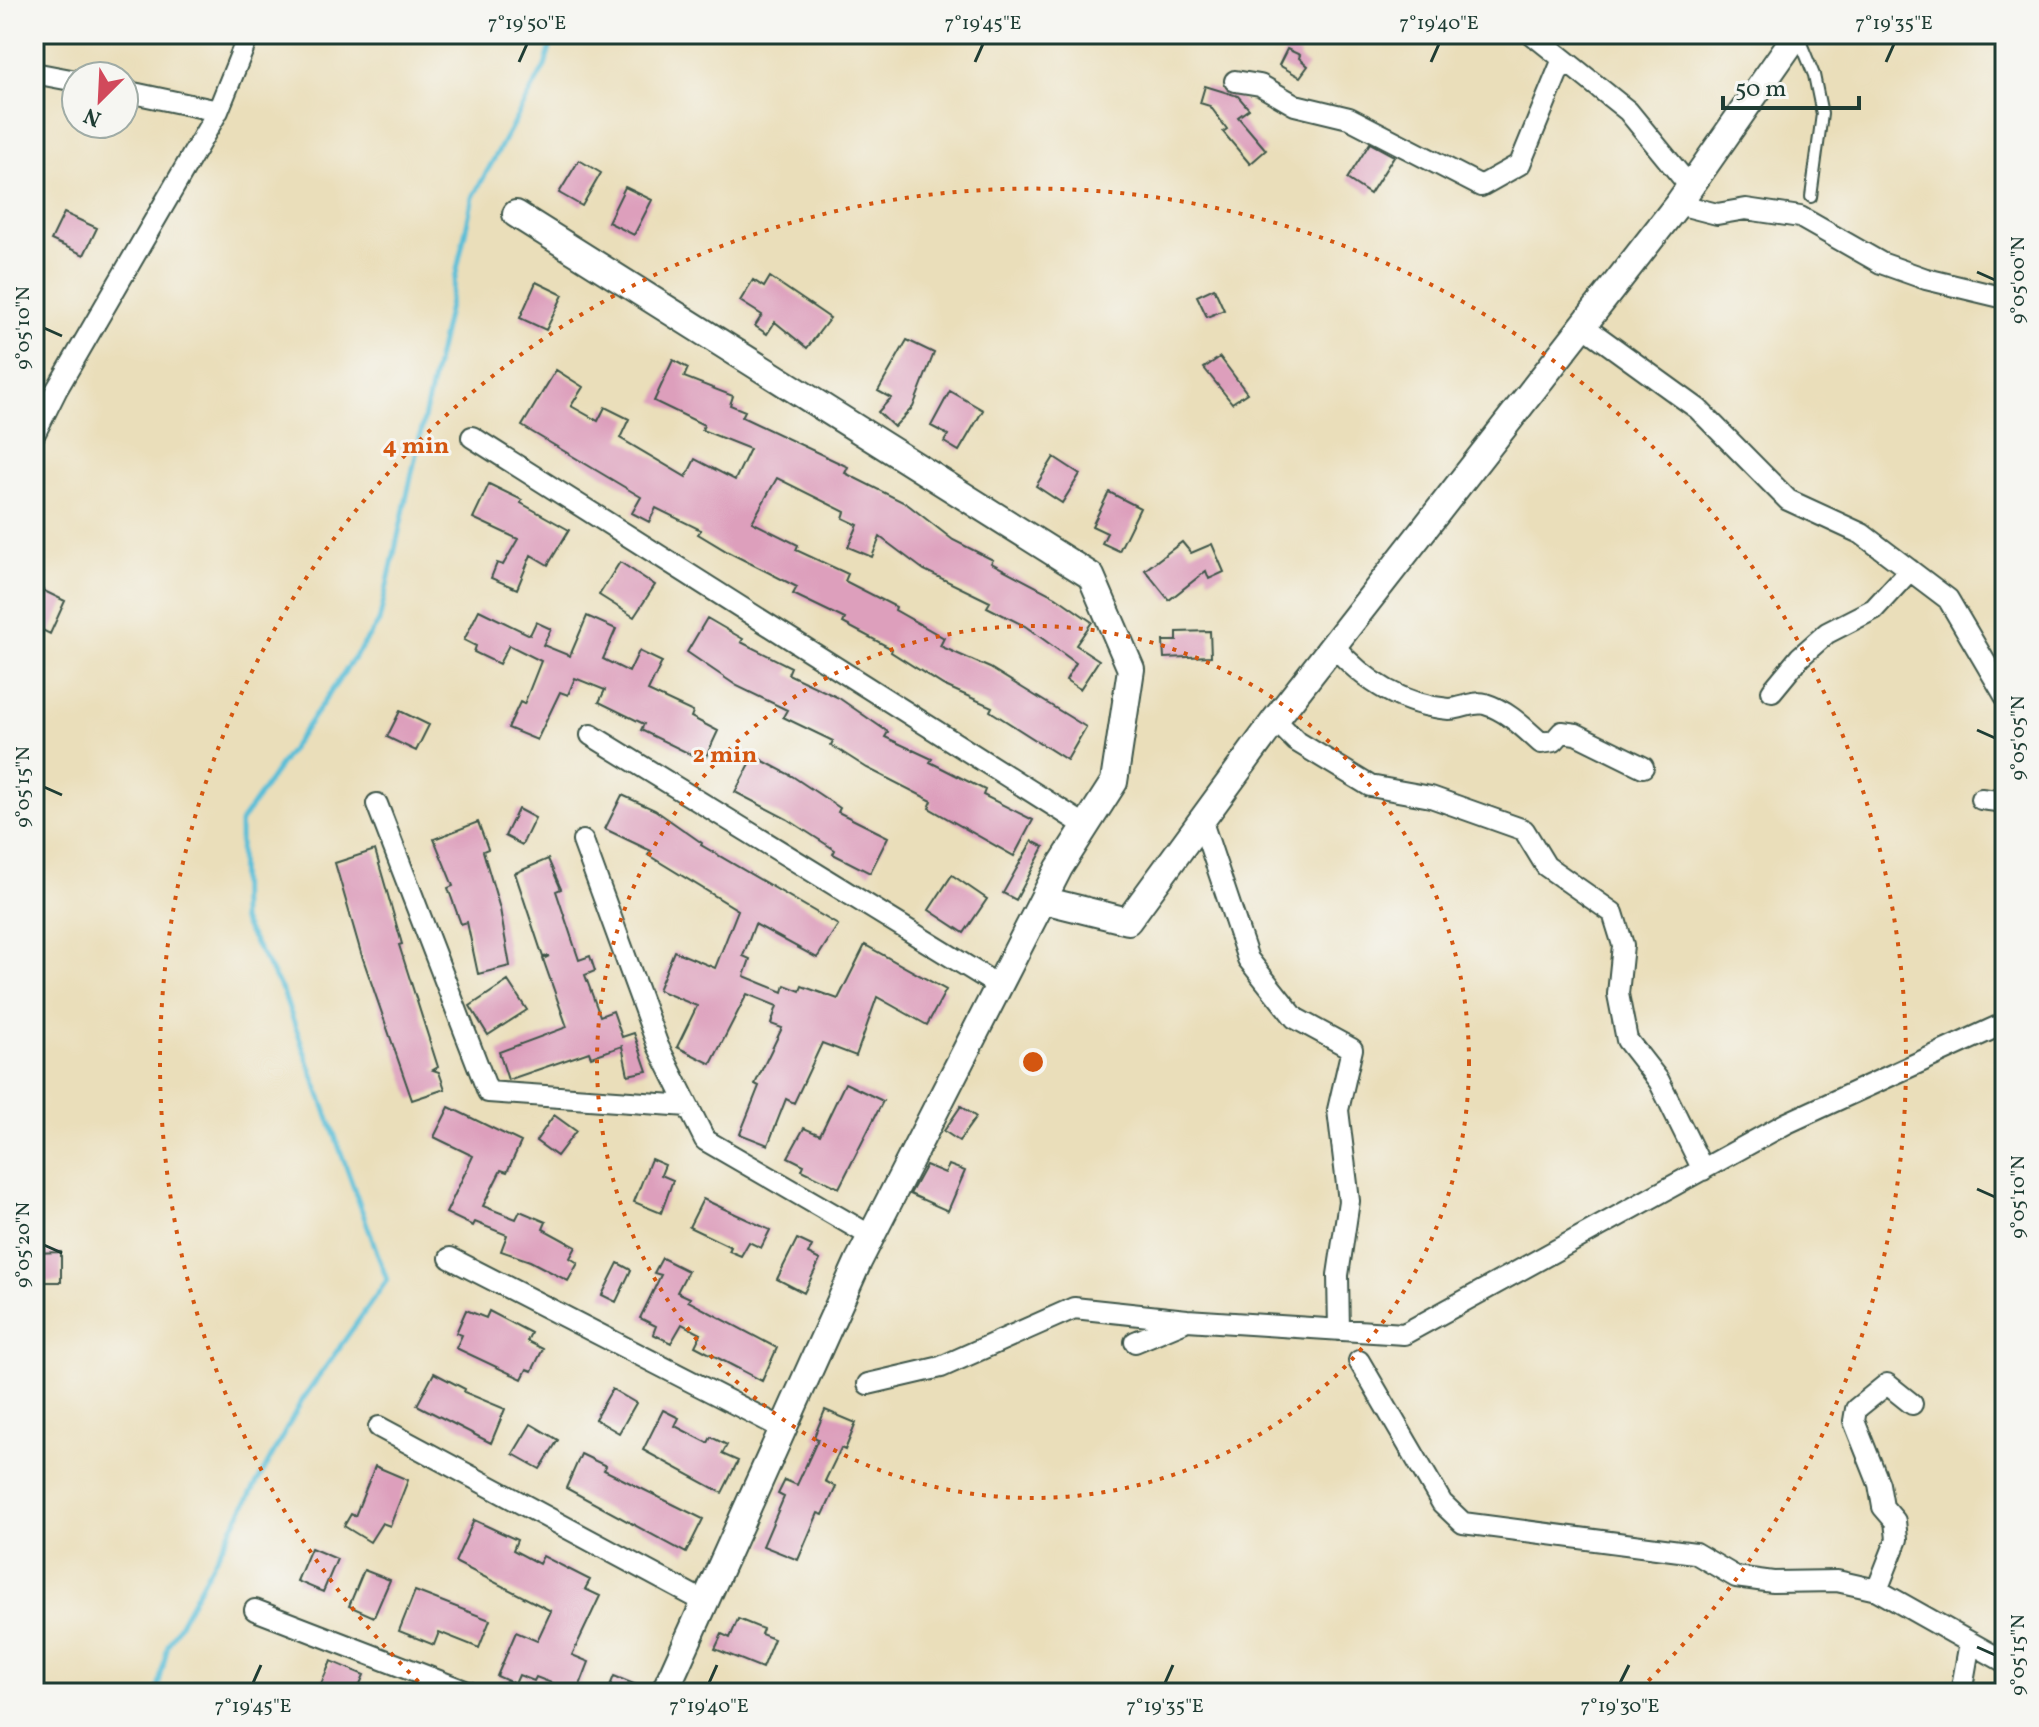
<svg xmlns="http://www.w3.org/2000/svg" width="2039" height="1727" viewBox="0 0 2039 1727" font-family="Vollkorn,serif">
	<rect width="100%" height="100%" fill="#f6f6f2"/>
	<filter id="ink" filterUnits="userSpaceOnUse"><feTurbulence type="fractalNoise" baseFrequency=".0125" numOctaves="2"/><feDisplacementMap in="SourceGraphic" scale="16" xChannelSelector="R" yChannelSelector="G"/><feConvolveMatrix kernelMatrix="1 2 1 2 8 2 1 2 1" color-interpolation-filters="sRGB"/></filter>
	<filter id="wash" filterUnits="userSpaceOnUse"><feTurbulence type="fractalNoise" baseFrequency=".006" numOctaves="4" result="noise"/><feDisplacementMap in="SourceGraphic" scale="32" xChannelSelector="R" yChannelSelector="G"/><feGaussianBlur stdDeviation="1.8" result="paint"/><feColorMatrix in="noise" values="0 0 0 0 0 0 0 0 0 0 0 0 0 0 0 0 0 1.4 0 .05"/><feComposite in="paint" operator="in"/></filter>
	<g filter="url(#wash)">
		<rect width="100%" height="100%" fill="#eadeba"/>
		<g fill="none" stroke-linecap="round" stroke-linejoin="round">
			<!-- stream -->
			<path stroke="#59bed7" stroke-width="5" d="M 157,1693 L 168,1645 L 303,1399 L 387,1280 L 283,992 L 241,919 L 240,823 L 379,622 L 473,197 L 545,66 L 554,34"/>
		</g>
		<g id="blocks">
			<!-- building -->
			<path fill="#dd9fbc" d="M 1287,49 L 1300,55 L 1299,58 L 1308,66 L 1300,77 L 1279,65 Z
				M 1205,86 L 1238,96 L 1249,109 L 1238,117 L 1266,150 L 1250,164 L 1223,132 L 1227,129 L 1210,106 L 1200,103 Z
				M 1370,143 L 1394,156 L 1370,194 L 1347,179 Z
				M 579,160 L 601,173 L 582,206 L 559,193 Z
				M 625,187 L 652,200 L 634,235 L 608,222 Z
				M 64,213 L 97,228 L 84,255 L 51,240 Z
				M 770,277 L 830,318 L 807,348 L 775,322 L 767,334 L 755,326 L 762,315 L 740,301 L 753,280 L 764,287 Z
				M 536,282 L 563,295 L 546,330 L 520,318 Z
				M 1214,288 L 1224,310 L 1207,317 L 1197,296 Z
				M 907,340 L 934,353 L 913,407 L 894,427 L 878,412 L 891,398 L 878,391 Z
				M 1220,357 L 1247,393 L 1232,403 L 1204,368 Z
				M 673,360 L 688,368 L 684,377 L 733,396 L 730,405 L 745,411 L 742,417 L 848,467 L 845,473 L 907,504 L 953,540 L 993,560 L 991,563 L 1056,597 L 1092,622 L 1076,645 L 1099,660 L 1080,689 L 1066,680 L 1076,663 L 1025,626 L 987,607 L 990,602 L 924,570 L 880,537 L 872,557 L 848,547 L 858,525 L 843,518 L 845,512 L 777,478 L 752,522 L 798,545 L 796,550 L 848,574 L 845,581 L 896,607 L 895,610 L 944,638 L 940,646 L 990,668 L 1086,727 L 1067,760 L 990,711 L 992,707 L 943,685 L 891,652 L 892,649 L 843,623 L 845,619 L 793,594 L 797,587 L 728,552 L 698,534 L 701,530 L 656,508 L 649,522 L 632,513 L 641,497 L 522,426 L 556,370 L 583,387 L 571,406 L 598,421 L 605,407 L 629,419 L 620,438 L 686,477 L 695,459 L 735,480 L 750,449 L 702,430 L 704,425 L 654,401 Z
				M 950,391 L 983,410 L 959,451 L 944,442 L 948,435 L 931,426 Z
				M 1054,457 L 1080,474 L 1062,503 L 1036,486 Z
				M 489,484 L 522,500 L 521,503 L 569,530 L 548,565 L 531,555 L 517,589 L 491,578 L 497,563 L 503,565 L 518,539 L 473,518 Z
				M 1109,492 L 1140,508 L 1119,551 L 1102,543 L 1107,533 L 1092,526 Z
				M 1182,542 L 1191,553 L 1212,544 L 1224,572 L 1209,579 L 1206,571 L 1169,600 L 1145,570 Z
				M 620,562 L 655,585 L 634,617 L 599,595 Z
				M 34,586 L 65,601 L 50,634 L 34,626 Z
				M 479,610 L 530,635 L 536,622 L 551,629 L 543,645 L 570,656 L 587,616 L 616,629 L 603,659 L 629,672 L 639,651 L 662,662 L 648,691 L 693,712 L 691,717 L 718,731 L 704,761 L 641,730 L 644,724 L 599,702 L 605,690 L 575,678 L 568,695 L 560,692 L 537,740 L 508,728 L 520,702 L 524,704 L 541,661 L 509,645 L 499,664 L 474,652 L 476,646 L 464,640 Z
				M 707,618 L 743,639 L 741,642 L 791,667 L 788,674 L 839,698 L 888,732 L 885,737 L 932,759 L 930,762 L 985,790 L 983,795 L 1033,820 L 1014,856 L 929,808 L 932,801 L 867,768 L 831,745 L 833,741 L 783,717 L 787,710 L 737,686 L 687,652 Z
				M 1210,631 L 1211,656 L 1164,658 L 1163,641 L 1177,641 L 1177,632 Z
				M 400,711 L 429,725 L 416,751 L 387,737 Z
				M 754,756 L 792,776 L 840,808 L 838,812 L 888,837 L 870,873 L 833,854 L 835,850 L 787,819 L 735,792 Z
				M 622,795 L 655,810 L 702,843 L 701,845 L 838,925 L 817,958 L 755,924 L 743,956 L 750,959 L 744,976 L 783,992 L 785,985 L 800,991 L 802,986 L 838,999 L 865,945 L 946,990 L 927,1025 L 877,997 L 856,1056 L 822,1043 L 794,1103 L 786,1099 L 768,1145 L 740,1134 L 759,1086 L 755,1084 L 782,1028 L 771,1024 L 777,1006 L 747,994 L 711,1064 L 677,1047 L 697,1006 L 658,990 L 674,951 L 715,968 L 738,910 L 648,855 L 651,851 L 605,829 Z
				M 518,809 L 535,818 L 522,845 L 505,836 Z
				M 478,822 L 488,849 L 483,851 L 500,909 L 510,966 L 478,974 L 467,922 L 461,924 L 448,888 L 453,886 L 434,839 Z
				M 1032,841 L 1044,847 L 1016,900 L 1003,893 Z
				M 375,850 L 402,944 L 399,945 L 438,1067 L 433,1070 L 439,1072 L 445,1089 L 412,1100 L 361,953 L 335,863 Z
				M 548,859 L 561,889 L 556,891 L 579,960 L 590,956 L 595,971 L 585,975 L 600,1016 L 613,1011 L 622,1037 L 634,1033 L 647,1071 L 628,1075 L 622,1046 L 591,1057 L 589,1052 L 508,1080 L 499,1052 L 567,1027 L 543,959 L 549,956 L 543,957 L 515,873 Z
				M 952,875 L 987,899 L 964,933 L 929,910 Z
				M 508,981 L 527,1010 L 488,1035 L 470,1006 Z
				M 845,1083 L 883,1101 L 839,1188 L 802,1170 L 804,1165 L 788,1157 L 804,1128 L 820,1135 Z
				M 961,1106 L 976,1117 L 959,1141 L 944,1131 Z
				M 449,1107 L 521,1142 L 507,1172 L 501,1170 L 483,1206 L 516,1219 L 520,1211 L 546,1222 L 543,1229 L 576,1247 L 570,1258 L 578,1263 L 568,1281 L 530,1261 L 501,1251 L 507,1235 L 475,1222 L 473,1226 L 446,1213 L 473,1156 L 434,1137 Z
				M 554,1115 L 576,1131 L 557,1156 L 536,1141 Z
				M 651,1159 L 665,1165 L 661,1175 L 673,1180 L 661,1213 L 634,1202 Z
				M 926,1165 L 945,1173 L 949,1165 L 965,1171 L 948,1211 L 910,1194 Z
				M 703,1199 L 770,1230 L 761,1248 L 749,1242 L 741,1256 L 729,1251 L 731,1247 L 689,1227 Z
				M 797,1239 L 812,1246 L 808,1254 L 820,1260 L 804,1293 L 777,1279 Z
				M 61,1252 L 61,1282 L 34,1282 L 34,1253 Z
				M 662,1258 L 688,1271 L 677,1292 L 690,1298 L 688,1301 L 777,1348 L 762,1381 L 695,1346 L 701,1334 L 682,1324 L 671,1343 L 653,1334 L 656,1326 L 640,1318 L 661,1275 L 654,1273 Z
				M 618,1263 L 631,1270 L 616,1302 L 602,1295 Z
				M 466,1310 L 486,1318 L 489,1311 L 531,1333 L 527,1341 L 543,1349 L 532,1371 L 527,1369 L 522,1379 L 456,1348 L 462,1335 L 456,1333 Z
				M 434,1373 L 465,1389 L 464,1392 L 505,1409 L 491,1443 L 417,1405 Z
				M 612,1389 L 636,1403 L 619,1433 L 595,1419 Z
				M 663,1410 L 679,1418 L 675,1426 L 708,1443 L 711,1437 L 727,1445 L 722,1454 L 738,1461 L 722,1493 L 643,1450 Z
				M 825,1410 L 856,1423 L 845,1450 L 841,1448 L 825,1481 L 836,1487 L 823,1515 L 818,1513 L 798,1560 L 763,1546 L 784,1497 L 778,1494 L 785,1480 L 797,1485 L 818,1439 L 814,1437 Z
				M 531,1424 L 558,1440 L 540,1469 L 513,1454 Z
				M 581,1454 L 606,1466 L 604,1470 L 703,1519 L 686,1553 L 566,1488 Z
				M 375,1466 L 408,1480 L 390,1526 L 382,1523 L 370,1542 L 344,1526 L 351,1514 L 355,1516 Z
				M 474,1520 L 517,1540 L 513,1550 L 539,1564 L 543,1556 L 590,1580 L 585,1589 L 600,1596 L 572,1655 L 589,1662 L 577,1693 L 536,1677 L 534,1681 L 519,1675 L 515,1684 L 497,1676 L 516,1632 L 537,1641 L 551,1611 L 455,1562 Z
				M 311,1548 L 337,1559 L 323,1592 L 297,1581 Z
				M 364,1570 L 390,1580 L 374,1617 L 349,1606 Z
				M 415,1591 L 490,1620 L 479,1648 L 439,1632 L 434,1645 L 399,1631 Z
				M 738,1619 L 763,1629 L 761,1634 L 774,1639 L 762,1668 L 715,1649 L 722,1634 L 730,1638 Z
				M 331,1661 L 364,1675 L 356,1693 L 317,1693 Z
				M 614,1676 L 649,1690 L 648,1693 L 607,1693 Z"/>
		</g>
	</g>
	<g filter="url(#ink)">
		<use href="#blocks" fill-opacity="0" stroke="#3d5548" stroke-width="2"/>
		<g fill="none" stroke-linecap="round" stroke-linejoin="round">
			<!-- service casing -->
			<g stroke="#3d5548" stroke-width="14">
				<path id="service" d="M 1798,36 L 1814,75 L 1822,114 L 1811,197"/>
			</g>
			<!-- minor casing -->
			<g stroke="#3d5548" stroke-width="24">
				<path id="minor" d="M 1532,34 L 1628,111 L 1691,188
					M 34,73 L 76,81
					M 1235,81 L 1260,85 L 1295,105 L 1349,118 L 1481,186 L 1520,164 L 1563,59
					M 124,91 L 218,111
					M 1678,204 L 1717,214 L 1746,209 L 1800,217 L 1881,263 L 1926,279 L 2005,298
					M 1582,325 L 1698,409 L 1788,500 L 1862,534 L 1948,599 L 2005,696
					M 34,435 L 57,389 L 218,111 L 249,34
					M 472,437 L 1086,826
					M 1333,645 C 1363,680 1402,705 1449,709 C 1461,709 1474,701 1485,704 C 1508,711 1524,728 1541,743 L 1554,741 L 1562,732 L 1576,734 L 1643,767
					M 1772,691 L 1800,657 L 1827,633 L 1874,609 L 1910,570
					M 1275,720 L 1296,741 L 1370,786 L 1431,797 L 1524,830 L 1546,866 L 1613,913 L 1623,945 L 1618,994 L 1627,1040 L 1659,1081 L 1703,1170
					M 591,735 L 999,986
					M 1981,799 L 2005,802
					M 377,804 L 488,1092 L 688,1106
					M 1201,819 L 1248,959 L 1295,1018 L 1352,1049 L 1338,1110 L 1349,1201 L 1338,1275 L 1339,1330
					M 583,841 L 658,1046 L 705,1140 L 871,1236
					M 450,1258 L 782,1428
					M 1135,1342 L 1183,1322
					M 1359,1361 L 1442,1503 L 1463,1523 L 1695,1553 L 1736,1577 L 1773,1582 L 1837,1581 L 1877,1590 L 2005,1662
					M 868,1384 L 941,1367 L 1074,1308 L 1187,1320 L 1404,1334 L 1787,1123 L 2005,1023
					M 379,1427 L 703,1601
					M 1877,1590 L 1897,1539 L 1895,1521 L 1883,1507 L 1879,1484 L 1854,1421 L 1856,1409 L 1887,1384 L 1912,1404
					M 255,1610 L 470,1693
					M 1961,1693 L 1970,1642"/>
			</g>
			<!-- tertiary casing -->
			<g stroke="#3d5548" stroke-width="30">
				<path id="tertiary" d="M 516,214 L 1091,576 L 1131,669 L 1114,782 L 1059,868 L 858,1262 L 664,1693
					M 1043,900 L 1128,921 L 1275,720 L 1678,204 L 1797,34"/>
			</g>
			<!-- service -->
			<use href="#service" stroke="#fff" stroke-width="10"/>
			<!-- minor -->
			<use href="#minor" stroke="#fff" stroke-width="20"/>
			<!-- tertiary -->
			<use href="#tertiary" stroke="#fff" stroke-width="26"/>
		</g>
	</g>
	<!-- ticks -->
	<path fill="none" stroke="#1f3d34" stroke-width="3" d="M 519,62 L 527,44M 975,62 L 983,44M 1431,62 L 1439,44M 1886,62 L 1894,44M 1977,272 L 1995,280M 44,328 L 62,336M 1977,730 L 1995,738M 44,787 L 62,795M 1977,1189 L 1995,1197M 44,1245 L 62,1253M 1977,1647 L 1995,1655M 253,1683 L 261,1665M 709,1683 L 717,1665M 1165,1683 L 1173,1665M 1620,1683 L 1629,1665"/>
	<!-- distance rings -->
	<g fill="none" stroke="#d45610" stroke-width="4" stroke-dasharray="4 8">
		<circle cx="1033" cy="1062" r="436"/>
		<path d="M427 1690A873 873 0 1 1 1639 1690"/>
	</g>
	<circle cx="1033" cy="1062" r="12" fill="#d45610" stroke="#f6f6f2" stroke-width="4"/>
	<g font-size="24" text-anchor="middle" font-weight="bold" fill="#d45610" stroke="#f6f6f2" stroke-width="6" stroke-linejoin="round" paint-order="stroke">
		<text x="416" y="453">4 min</text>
		<text x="725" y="762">2 min</text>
	</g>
	<!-- margin -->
	<rect width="2039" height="1727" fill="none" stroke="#f6f6f2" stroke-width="88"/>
	<!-- north arrow -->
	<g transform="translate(100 100) rotate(204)"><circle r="38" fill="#f6f6f2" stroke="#a0aca6" stroke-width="2"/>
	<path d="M0-6L14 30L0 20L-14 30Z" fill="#d1495b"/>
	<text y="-12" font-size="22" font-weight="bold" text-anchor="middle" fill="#1f3d34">N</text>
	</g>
	<!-- scale -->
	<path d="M1723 96v12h136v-12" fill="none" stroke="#1f3d34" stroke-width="4"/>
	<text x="1735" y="96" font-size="24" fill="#1f3d34" stroke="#f6f6f2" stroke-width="6" paint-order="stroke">50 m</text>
	<rect x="44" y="44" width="1951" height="1639" fill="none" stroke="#1f3d34" stroke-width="3"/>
	<g font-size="20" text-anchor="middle" fill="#1f3d34">
		<text x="527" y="29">7°19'50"E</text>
		<text x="983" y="29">7°19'45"E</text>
		<text x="1439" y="29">7°19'40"E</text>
		<text x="1894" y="29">7°19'35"E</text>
		<text transform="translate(2017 280) rotate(-90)" y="7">9°05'00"N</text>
		<text transform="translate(22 328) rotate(-90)" y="7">9°05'10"N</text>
		<text transform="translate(2017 738) rotate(-90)" y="7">9°05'05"N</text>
		<text transform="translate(22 787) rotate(-90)" y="7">9°05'15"N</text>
		<text transform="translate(2017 1197) rotate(-90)" y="7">9°05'10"N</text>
		<text transform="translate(22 1245) rotate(-90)" y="7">9°05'20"N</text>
		<text transform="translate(2017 1655) rotate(-90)" y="7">9°05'15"N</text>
		<text x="253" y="1712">7°19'45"E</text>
		<text x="709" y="1712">7°19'40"E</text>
		<text x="1165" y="1712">7°19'35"E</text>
		<text x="1620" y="1712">7°19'30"E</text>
	</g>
</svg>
